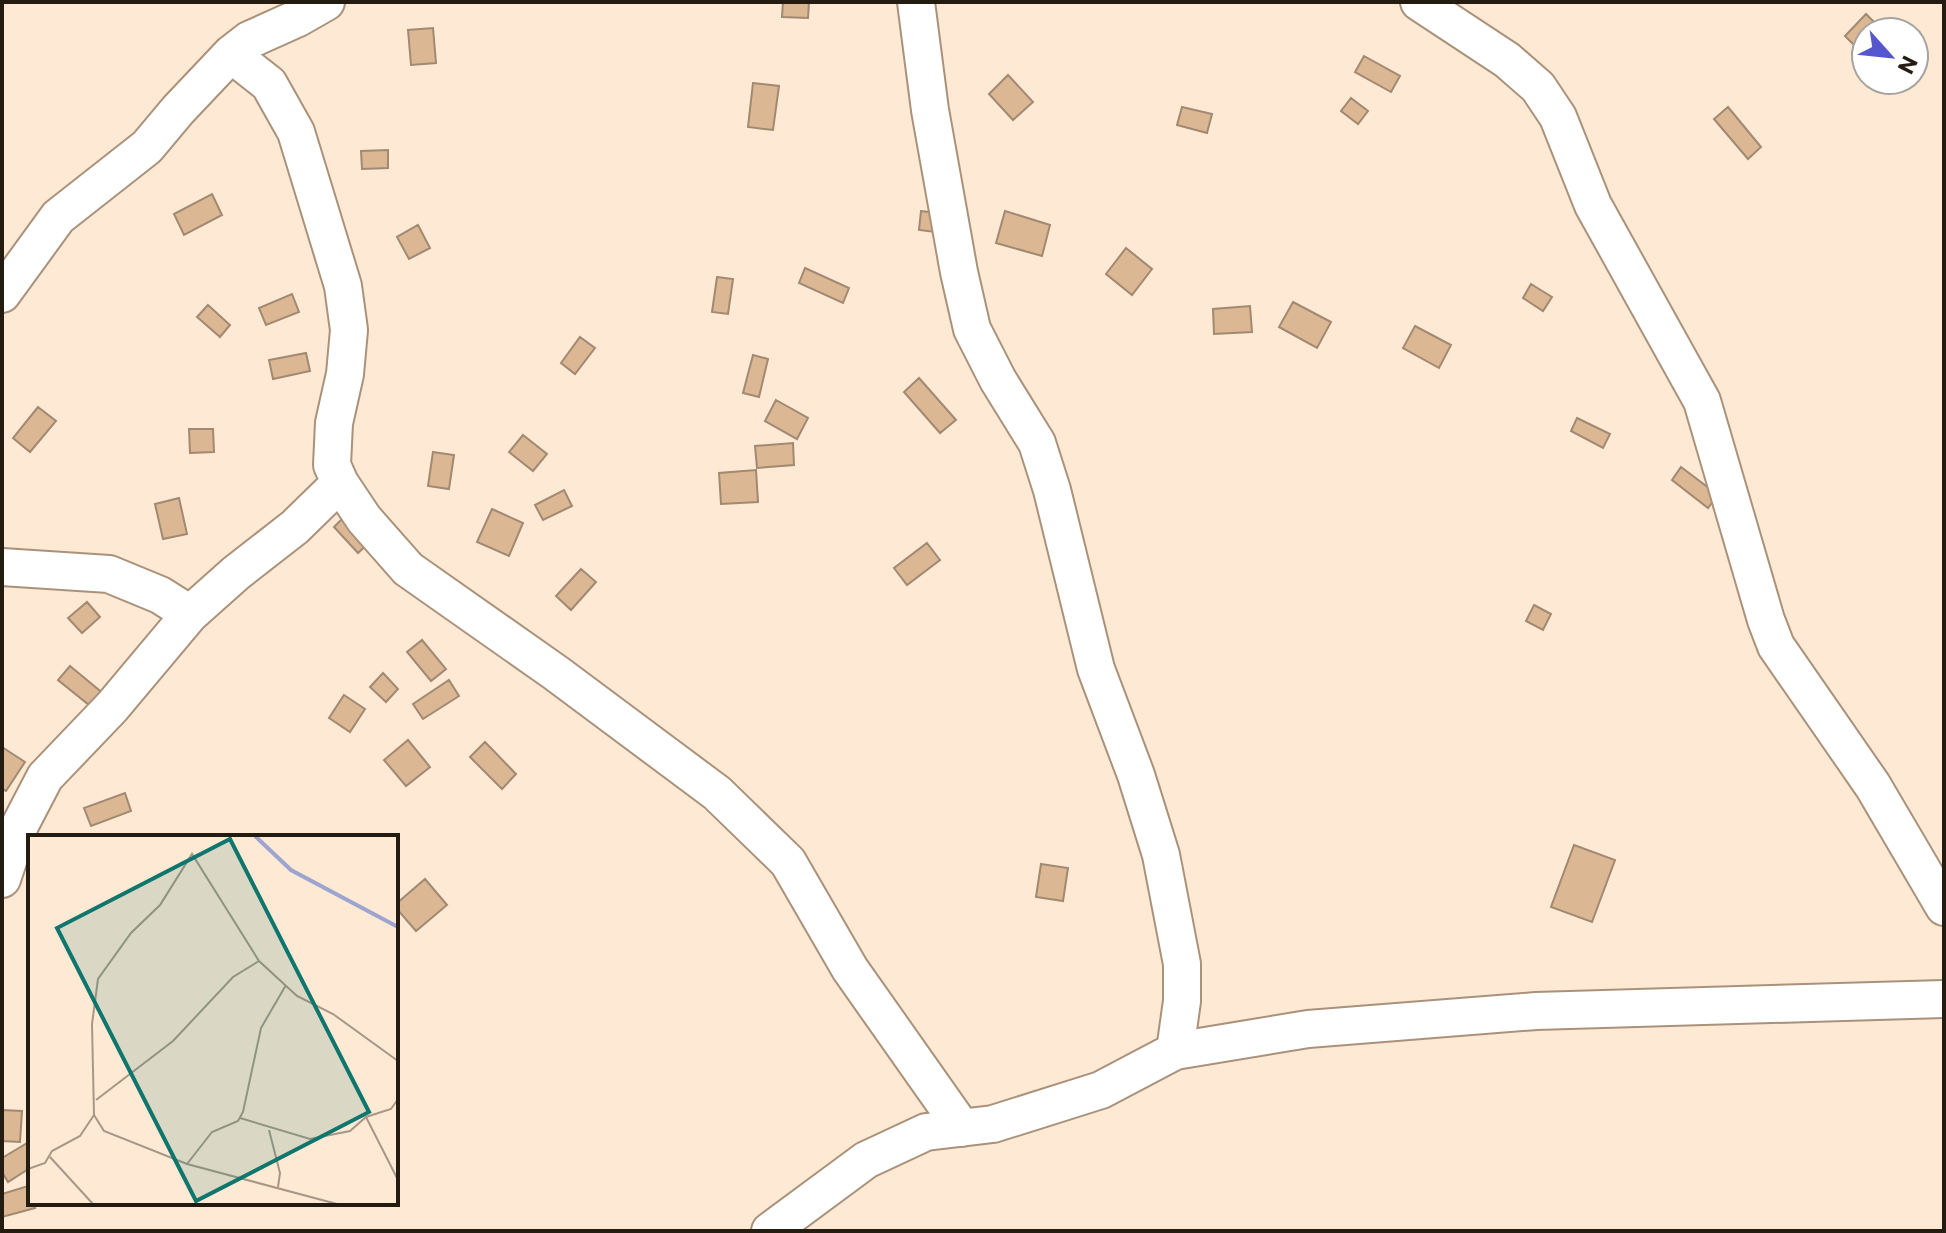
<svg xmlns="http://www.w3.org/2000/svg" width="1946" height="1233" viewBox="0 0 1946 1233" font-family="Commissioner,sans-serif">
	<rect width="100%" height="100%" fill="#fee9d5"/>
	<!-- building -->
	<path fill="#dcb794" stroke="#a18972" stroke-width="2" d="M 783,2 L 809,2 L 808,18 L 782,17 Z
		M 1866,14 L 1884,32 L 1866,32 L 1866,57 L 1845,36 Z
		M 433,28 L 436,63 L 411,65 L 408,30 Z
		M 1364,56 L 1400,76 L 1391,92 L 1355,72 Z
		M 1008,75 L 1033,102 L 1013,120 L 989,94 Z
		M 753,83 L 779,86 L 773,130 L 748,127 Z
		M 1351,98 L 1368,111 L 1358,124 L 1341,111 Z
		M 1182,107 L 1212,114 L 1207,133 L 1177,125 Z
		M 1728,107 L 1761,147 L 1748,159 L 1714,119 Z
		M 388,150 L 388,168 L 362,169 L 361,151 Z
		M 212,194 L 222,215 L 184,235 L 174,214 Z
		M 921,211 L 946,214 L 943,233 L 919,230 Z
		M 1005,211 L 1050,225 L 1042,256 L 996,243 Z
		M 418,225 L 430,248 L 409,259 L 397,237 Z
		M 1126,248 L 1152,269 L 1132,295 L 1106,274 Z
		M 805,268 L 849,288 L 843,303 L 799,283 Z
		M 717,277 L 733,279 L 728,314 L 712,312 Z
		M 1531,284 L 1552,297 L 1543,311 L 1523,298 Z
		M 292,294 L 299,312 L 266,325 L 259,308 Z
		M 1293,302 L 1331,322 L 1317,348 L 1279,327 Z
		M 208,305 L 230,325 L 220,337 L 197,317 Z
		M 1250,306 L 1252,332 L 1214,334 L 1213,309 Z
		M 1415,326 L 1451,345 L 1439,368 L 1403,348 Z
		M 580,337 L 595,348 L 575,374 L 561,363 Z
		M 306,353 L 310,371 L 273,379 L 269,360 Z
		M 753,355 L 768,359 L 759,397 L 743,393 Z
		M 919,378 L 956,420 L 940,433 L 904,392 Z
		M 776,400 L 808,418 L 797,439 L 765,421 Z
		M 38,407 L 56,421 L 30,452 L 13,438 Z
		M 1577,418 L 1610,434 L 1603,448 L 1571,431 Z
		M 189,429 L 213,429 L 214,452 L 190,453 Z
		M 523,435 L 547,454 L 533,471 L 509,452 Z
		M 793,443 L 794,465 L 757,468 L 755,446 Z
		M 433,452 L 454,455 L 449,489 L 428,486 Z
		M 1681,467 L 1718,495 L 1708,508 L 1672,480 Z
		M 756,470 L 758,502 L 721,504 L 719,473 Z
		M 564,490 L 572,506 L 543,520 L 535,505 Z
		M 179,498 L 187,534 L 163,539 L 155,504 Z
		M 492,509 L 523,523 L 509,556 L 477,542 Z
		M 347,514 L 371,541 L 358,553 L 334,527 Z
		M 927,543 L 940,560 L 907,585 L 894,568 Z
		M 581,569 L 596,582 L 571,610 L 556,596 Z
		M 87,602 L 100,617 L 82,633 L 68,618 Z
		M 1534,605 L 1551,614 L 1543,630 L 1526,621 Z
		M 422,640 L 446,669 L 431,681 L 407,652 Z
		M 70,666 L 105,695 L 94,709 L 58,680 Z
		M 383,673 L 398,689 L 386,702 L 370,687 Z
		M 449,680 L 459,696 L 423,719 L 413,704 Z
		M 344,695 L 365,709 L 350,732 L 329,718 Z
		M 408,740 L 430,767 L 406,786 L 384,760 Z
		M 485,742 L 516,774 L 502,789 L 470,757 Z
		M 2,747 L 25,762 L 6,791 L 2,789 Z
		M 125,793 L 131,811 L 91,826 L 84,808 Z
		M 1574,845 L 1615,860 L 1592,922 L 1551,907 Z
		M 1041,864 L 1068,868 L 1063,901 L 1036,897 Z
		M 425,879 L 447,905 L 416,931 L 396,908 L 396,904 Z
		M 2,1110 L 22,1111 L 20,1142 L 2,1141 Z
		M 29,1142 L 30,1168 L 8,1182 L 2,1172 L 2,1158 Z
		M 28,1186 L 30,1203 L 33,1203 L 35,1208 L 2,1217 L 2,1194 Z"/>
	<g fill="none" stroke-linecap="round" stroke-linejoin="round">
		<!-- street casing -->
		<g stroke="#aa927a" stroke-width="40">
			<path id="street" d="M 916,2 L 930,110 L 959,272 L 972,329 L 998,380 L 1037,443 L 1052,490 L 1096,669 L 1136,775 L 1161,855 L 1182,964 L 1182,1001 L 1175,1051
				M 1419,2 L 1507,60 L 1538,87 L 1558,117 L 1593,205 L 1702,401 L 1766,620 L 1776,646 L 1873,786 L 1944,907
				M 231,54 L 269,84 L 296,132 L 343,286 L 349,330 L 345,374 L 334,423 L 332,465 L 340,483 L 364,519 L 408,569 L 556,673 L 717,793 L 788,862 L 850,969 L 962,1128
				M 2,294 L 58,217 L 147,147 L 178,110 L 231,54 L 249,40 L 298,18 L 326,2
				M 2,567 L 109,574 L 160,595 L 190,614
				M 2,879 L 20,825 L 45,777 L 112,707 L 190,614 L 236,573 L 295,527 L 340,483
				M 770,1231 L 866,1160 L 926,1132 L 993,1124 L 1101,1090 L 1175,1051 L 1308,1029 L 1536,1011 L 1944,999"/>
		</g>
		<!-- street -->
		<use href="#street" stroke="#fff" stroke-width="36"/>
	</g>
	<!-- overview -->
	<g transform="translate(28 835)">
		<rect width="370" height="370" fill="#fee9d5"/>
		<path fill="none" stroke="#9da4d0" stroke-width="4" d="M 227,1 L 263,35 L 370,92"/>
		<path fill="none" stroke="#a79787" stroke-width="2" d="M 68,265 L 145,206 L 205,142 L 231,126M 66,280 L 76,296 L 159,329 L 309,369M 338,282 L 370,345M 212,283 L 282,304 L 322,296 L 338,282 L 363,274 L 370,264M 241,295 L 252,338 L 250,352M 22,322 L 65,369M 159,329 L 184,297 L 210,286 L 215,277 L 233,193 L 258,150M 0,334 L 17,328 L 24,316 L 52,301 L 66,280 L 64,189 L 70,144 L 103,98 L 132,70 L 164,19 L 231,126 L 269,161 L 305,179 L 370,226"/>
		<path fill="#0f766e" fill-opacity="0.15" stroke="#0f766e" stroke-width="4" d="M 202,4 L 341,277 L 168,366 L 29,93 Z"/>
		<rect width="370" height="370" fill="none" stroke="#241b11" stroke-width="4"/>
	</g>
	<!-- border -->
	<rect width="1946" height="1233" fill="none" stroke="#241b11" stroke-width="8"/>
	<!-- north arrow -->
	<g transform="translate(1890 56) rotate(117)"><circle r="38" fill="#ffffff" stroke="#a7a4a0" stroke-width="2"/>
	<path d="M0-6L14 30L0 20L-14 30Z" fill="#5557ce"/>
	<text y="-12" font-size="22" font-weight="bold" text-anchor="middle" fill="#241b11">N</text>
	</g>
</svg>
